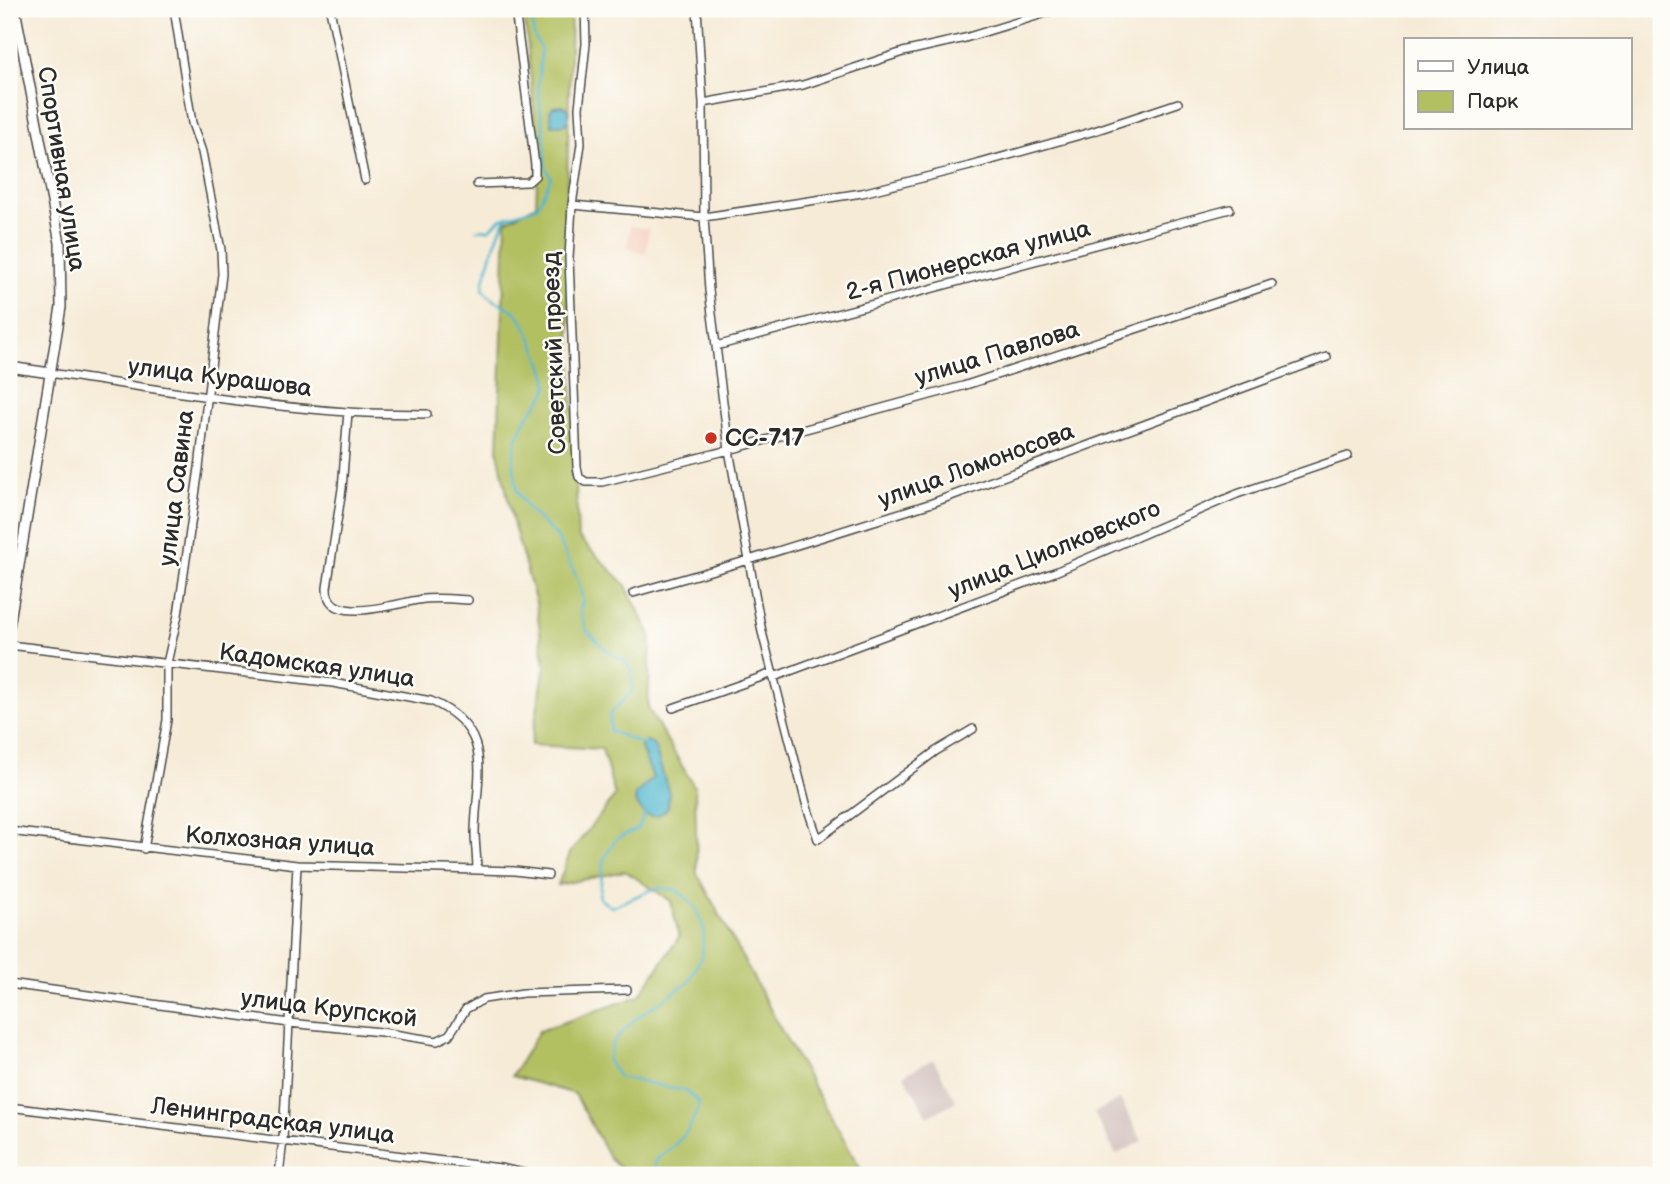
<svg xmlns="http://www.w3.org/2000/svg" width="1670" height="1184" viewBox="0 0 1670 1184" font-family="'Balsamiq Sans',sans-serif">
	<rect width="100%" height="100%" fill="#fdfcf7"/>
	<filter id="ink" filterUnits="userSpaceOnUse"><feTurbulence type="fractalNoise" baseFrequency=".0143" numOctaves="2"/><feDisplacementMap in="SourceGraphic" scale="14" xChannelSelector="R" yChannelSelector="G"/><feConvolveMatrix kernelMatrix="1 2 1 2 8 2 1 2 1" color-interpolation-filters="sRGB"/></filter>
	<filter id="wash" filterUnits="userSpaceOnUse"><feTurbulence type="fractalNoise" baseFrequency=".00686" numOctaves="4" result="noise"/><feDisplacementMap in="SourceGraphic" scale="28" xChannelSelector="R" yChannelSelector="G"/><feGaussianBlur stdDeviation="1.57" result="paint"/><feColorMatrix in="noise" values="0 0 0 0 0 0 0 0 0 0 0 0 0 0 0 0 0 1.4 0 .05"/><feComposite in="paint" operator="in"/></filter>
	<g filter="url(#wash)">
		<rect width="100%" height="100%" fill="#f6ebd7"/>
		<!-- built -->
		<path fill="#f5d2c2" d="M 630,226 L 649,229 L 646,254 L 627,247 Z"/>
		<!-- industrial -->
		<path fill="#d1bfbd" d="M 933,1059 L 956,1101 L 928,1117 L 904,1075 Z
			M 1120,1099 L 1142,1141 L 1116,1155 L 1094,1113 Z"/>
		<!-- green -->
		<path fill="#b3c062" stroke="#6f7646" stroke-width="2" d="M 524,9 L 571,9 L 566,232 L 578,537 L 625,584 L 651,635 L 648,708 L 695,788 L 697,873 L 785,1037 L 864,1175 L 628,1175 L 610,1159 L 575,1094 L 512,1076 L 539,1031 L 639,996 L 679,937 L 671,901 L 625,871 L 558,885 L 570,853 L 615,796 L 602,749 L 531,745 L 545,666 L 536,603 L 513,522 L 498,452 L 506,221 L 536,205 L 538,155 Z"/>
		<!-- water -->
		<path fill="#50b6ce" stroke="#3e707c" stroke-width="2" d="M 564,106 L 569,111 L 568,122 L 563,125 L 552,125 L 550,111 L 553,107 Z
			M 646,741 L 652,743 L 655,748 L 669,793 L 668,807 C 662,815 654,819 644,814 L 635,801 L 636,794 L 653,778 L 641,748 L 641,745 Z"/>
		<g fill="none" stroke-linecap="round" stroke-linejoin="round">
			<!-- stream -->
			<path stroke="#50b6ce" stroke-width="2.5" d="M 507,218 C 500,224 483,279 483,289 C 490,302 503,302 514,311 C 526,320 546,369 548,385 L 546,393 L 528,416 L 517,438 L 513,460 L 517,491 L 528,509 L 557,537 L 578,580 L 583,601 L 580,610 L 586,630 L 610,653 L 625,661 L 632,671 L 632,691 L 610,714 L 610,731 L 645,745
				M 476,230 L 490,229 L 500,219 L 537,207 L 551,178 L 545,165 L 545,144 L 538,89 L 541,49 L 534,36 L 531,9
				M 645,813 L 638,829 L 616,839 L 604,859 L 599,898 L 611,907 L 656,888 L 677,890 L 695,906 L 704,929 L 702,956 L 688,983 L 635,1019 L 613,1042 L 608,1061 L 619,1077 L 686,1091 L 699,1103 C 691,1134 680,1141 656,1160 L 654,1175"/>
		</g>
	</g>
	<g filter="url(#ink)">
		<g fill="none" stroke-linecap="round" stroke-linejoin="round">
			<!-- minor casing -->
			<g stroke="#494845" stroke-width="10">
				<path id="minor" d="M 330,9 L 365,180
					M 585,9 L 586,44 L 579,108 L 581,144 L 572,205 L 569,258 L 577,467 L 579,477 L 586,482 L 602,482 L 729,450 L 963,386 L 1272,284
					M 697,9 L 703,103 L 704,217 L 709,290 L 729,450 L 762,632 L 807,807 L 818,839 L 936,751 L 973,729
					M 703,103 L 803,85 L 903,52 L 965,38 L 1059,9
					M 477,184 L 528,182 L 535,176 L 535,165 L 515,9
					M 572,205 L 704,217 L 862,193 L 970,166 L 1091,132 L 1178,103
					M 716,346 L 1230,209
					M 50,373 C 149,388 247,405 347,412 C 373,414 400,413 427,414
					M 348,412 L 342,489 L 327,588 C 326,627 397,603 418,600 C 435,597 452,599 468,600
					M 633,593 L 749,560 L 932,503 L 1327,357
					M 9,645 L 333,683 L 431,701 C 497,730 476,776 475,832 C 475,844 477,857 477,870
					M 774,677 L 1055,572 L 1237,494 L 1348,456
					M 673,708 L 773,673
					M 9,831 L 297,865 L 515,871 L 548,875
					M 144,849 L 167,720 L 167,663 L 178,615 L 199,468 L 222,274 L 221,250 L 202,152 L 192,123 L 174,9
					M 9,984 L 289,1023 L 381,1032 L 437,1041 L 449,1035 L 466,1009 L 484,999 L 523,993 L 627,990
					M 9,1107 L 500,1168 L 533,1175
					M 279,1175 L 283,1140 L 297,865"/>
			</g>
			<!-- tertiary casing -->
			<g stroke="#494845" stroke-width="12">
				<path id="tertiary" d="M 9,367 L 50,373
					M 9,627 L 61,307 L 60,243 L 15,9"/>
			</g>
			<!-- minor -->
			<use href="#minor" stroke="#fff" stroke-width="7"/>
			<!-- tertiary -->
			<use href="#tertiary" stroke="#fff" stroke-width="9"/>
		</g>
	</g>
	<!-- markers -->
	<circle fill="#c8321e" stroke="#fdfcf7" stroke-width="2.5" cx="711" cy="438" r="7"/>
	<g text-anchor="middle" stroke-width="5" stroke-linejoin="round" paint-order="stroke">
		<!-- street labels -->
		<g font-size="24" fill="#2b2b2b" stroke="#fdfcf7">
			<text transform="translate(62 169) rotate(81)" y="8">Спортивная улица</text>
			<text transform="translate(968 260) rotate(-15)" y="8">2-я Пионерская улица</text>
			<text transform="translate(554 353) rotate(-92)" y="8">Советский проезд</text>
			<text transform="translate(997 353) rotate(-17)" y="8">улица Павлова</text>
			<text transform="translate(220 377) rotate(7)" y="8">улица Курашова</text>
			<text transform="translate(976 465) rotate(-20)" y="8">улица Ломоносова</text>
			<text transform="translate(176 488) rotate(-83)" y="8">улица Савина</text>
			<text transform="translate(1054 549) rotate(-22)" y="8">улица Циолковского</text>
			<text transform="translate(317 665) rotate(8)" y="8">Кадомская улица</text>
			<text transform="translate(280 841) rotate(4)" y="8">Колхозная улица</text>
			<text transform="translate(329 1008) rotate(7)" y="8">улица Крупской</text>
			<text transform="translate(273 1120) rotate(7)" y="8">Ленинградская улица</text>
		</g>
		<!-- poi labels -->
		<g font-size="24" font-weight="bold" fill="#2b2b2b" stroke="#fdfcf7" text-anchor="start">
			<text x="725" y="446">СС-717</text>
		</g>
	</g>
	<!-- margin -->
	<rect width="1670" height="1184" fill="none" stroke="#fdfcf7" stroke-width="35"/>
	<!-- legend -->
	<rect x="1404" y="38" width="228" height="91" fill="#fdfcf7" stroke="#a9a8a5" stroke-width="2"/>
	<rect x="1418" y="61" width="35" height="10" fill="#ffffff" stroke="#a9a8a5" stroke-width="2"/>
	<text x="1467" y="74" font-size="21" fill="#2b2b2b">Улица</text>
	<rect x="1418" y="91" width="35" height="21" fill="#b3c062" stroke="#a9a8a5" stroke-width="2"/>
	<text x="1467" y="108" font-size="21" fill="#2b2b2b">Парк</text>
</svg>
